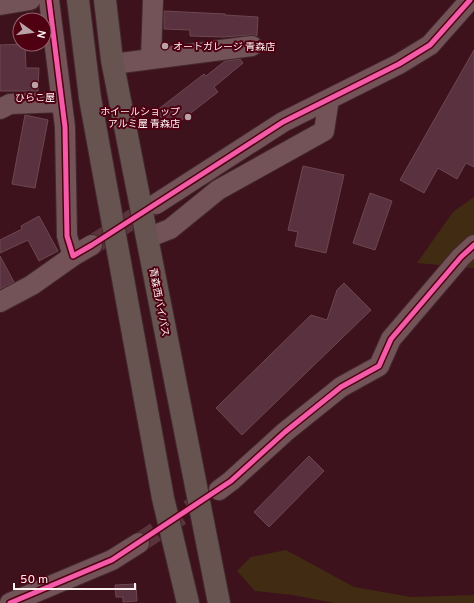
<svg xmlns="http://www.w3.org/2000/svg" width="474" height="603" viewBox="0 0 474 603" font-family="Overpass,'Noto Sans JP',sans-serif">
	<rect width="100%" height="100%" fill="#3e121c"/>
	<!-- green -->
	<path fill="#412b12" d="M 474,197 L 474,268 L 417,263 L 453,212 Z
		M 286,550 L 354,587 L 411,597 L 474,595 L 474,603 L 334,603 L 293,595 L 255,591 L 237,571 L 251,557 Z"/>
	<!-- building -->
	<path fill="#5a313f" stroke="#6b4851" d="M 164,11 L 225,14 L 225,15 L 258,17 L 257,36 L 251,35 L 223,37 L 190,36 L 190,30 L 164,29 Z
		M 25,44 L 26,68 L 39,68 L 38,91 L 0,91 L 0,45 Z
		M 474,50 L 474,167 L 466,163 L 457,179 L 438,168 L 424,193 L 400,180 Z
		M 240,59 L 243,63 L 214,87 L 218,92 L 170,129 L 156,111 L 204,74 L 206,76 L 225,61 Z
		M 25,115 L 48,120 L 35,188 L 12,184 Z
		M 303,166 L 344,175 L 326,253 L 295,246 L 298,232 L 288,230 Z
		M 370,193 L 392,201 L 375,250 L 353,243 Z
		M 39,216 L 58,251 L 39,261 L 28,240 L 0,253 L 0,240 L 22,229 L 21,226 Z
		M 0,256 L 14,282 L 0,289 Z
		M 344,283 L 371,310 L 242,435 L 216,408 L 311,315 L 327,320 L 337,290 Z
		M 309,456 L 324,471 L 269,527 L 254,512 Z
		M 136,584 L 137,601 L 123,602 L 123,597 L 116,597 L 115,585 Z"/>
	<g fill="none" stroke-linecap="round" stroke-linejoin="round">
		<!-- minor-tunnel -->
		<path stroke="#5a333c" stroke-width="20" stroke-dasharray="20 10" stroke-linecap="butt" d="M 92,245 L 154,205
			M 139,543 L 219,490"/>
		<!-- minor casing -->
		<g stroke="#432a2f" stroke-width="22">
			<path id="minor" d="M 49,0 L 65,127 L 67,236 L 73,256 L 92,245
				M 0,5 L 30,0
				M 151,59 L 153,0
				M 113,64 L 252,46
				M 0,109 L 10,104 L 62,102
				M 156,204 L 283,122 L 399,64 L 430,45 L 470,0
				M 147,238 L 170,229 L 218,190 L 324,131 L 329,99
				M 0,302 L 32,285 L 73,256
				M 219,490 L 231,481 L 285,432 L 341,387 L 379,366 L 391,339 L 461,257 L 474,245
				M 10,603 L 112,560 L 139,543"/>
		</g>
		<!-- highway casing -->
		<g stroke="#432a2f" stroke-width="24">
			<path id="highway" d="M 78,0 L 90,98 L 163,498 L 188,603
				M 105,0 L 112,60 L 219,603"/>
		</g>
		<!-- minor -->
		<use href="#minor" stroke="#745358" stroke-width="20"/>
		<!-- highway -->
		<use href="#highway" stroke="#67534f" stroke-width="22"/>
		<!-- cycleway casing -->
		<g stroke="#4f0111" stroke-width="8">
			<path id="cycleway" d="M 49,0 L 65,127 L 67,236 L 73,256 L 92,245 L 283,122 L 399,64 L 430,45 L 470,0
				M 10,603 L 112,560 L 231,481 L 285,432 L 341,387 L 379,366 L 391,339 L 461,257 L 474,245"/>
		</g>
		<!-- cycleway -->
		<use href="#cycleway" stroke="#f35aa7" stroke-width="5"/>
	</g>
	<!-- markers -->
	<g fill="#b9a3a6" stroke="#4f0111" stroke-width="1.5">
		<circle cx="165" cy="46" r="4"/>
		<circle cx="35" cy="85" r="4"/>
		<circle cx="188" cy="117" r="4"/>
	</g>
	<g text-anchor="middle" stroke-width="4" stroke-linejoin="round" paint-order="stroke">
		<!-- poi labels -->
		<g font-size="10" fill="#fbf1f1" stroke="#4f0111" text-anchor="start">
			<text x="173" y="50">オートガレージ 青森店</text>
			<text x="35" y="101" text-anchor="middle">ひらこ屋</text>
			<text x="180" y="115" text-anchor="end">ホイールショップ<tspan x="180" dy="12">アルミ屋 青森店</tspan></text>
		</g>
		<!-- street labels -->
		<g font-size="10" fill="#fbf1f1" stroke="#4f0111">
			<text transform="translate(160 302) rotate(79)" y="4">青森西バイパス</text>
		</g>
	</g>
	<!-- north arrow -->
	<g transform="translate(32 32) rotate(104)"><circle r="19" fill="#4f0111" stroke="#94616b"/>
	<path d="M0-3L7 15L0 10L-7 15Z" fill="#b9a3a6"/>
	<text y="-6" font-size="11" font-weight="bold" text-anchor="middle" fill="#fbf1f1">N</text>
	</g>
	<!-- scale -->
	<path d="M14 583v6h121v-6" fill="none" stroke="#fbf1f1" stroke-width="2"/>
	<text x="20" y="583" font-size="12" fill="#fbf1f1" stroke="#4f0111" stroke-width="3" paint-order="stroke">50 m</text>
</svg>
